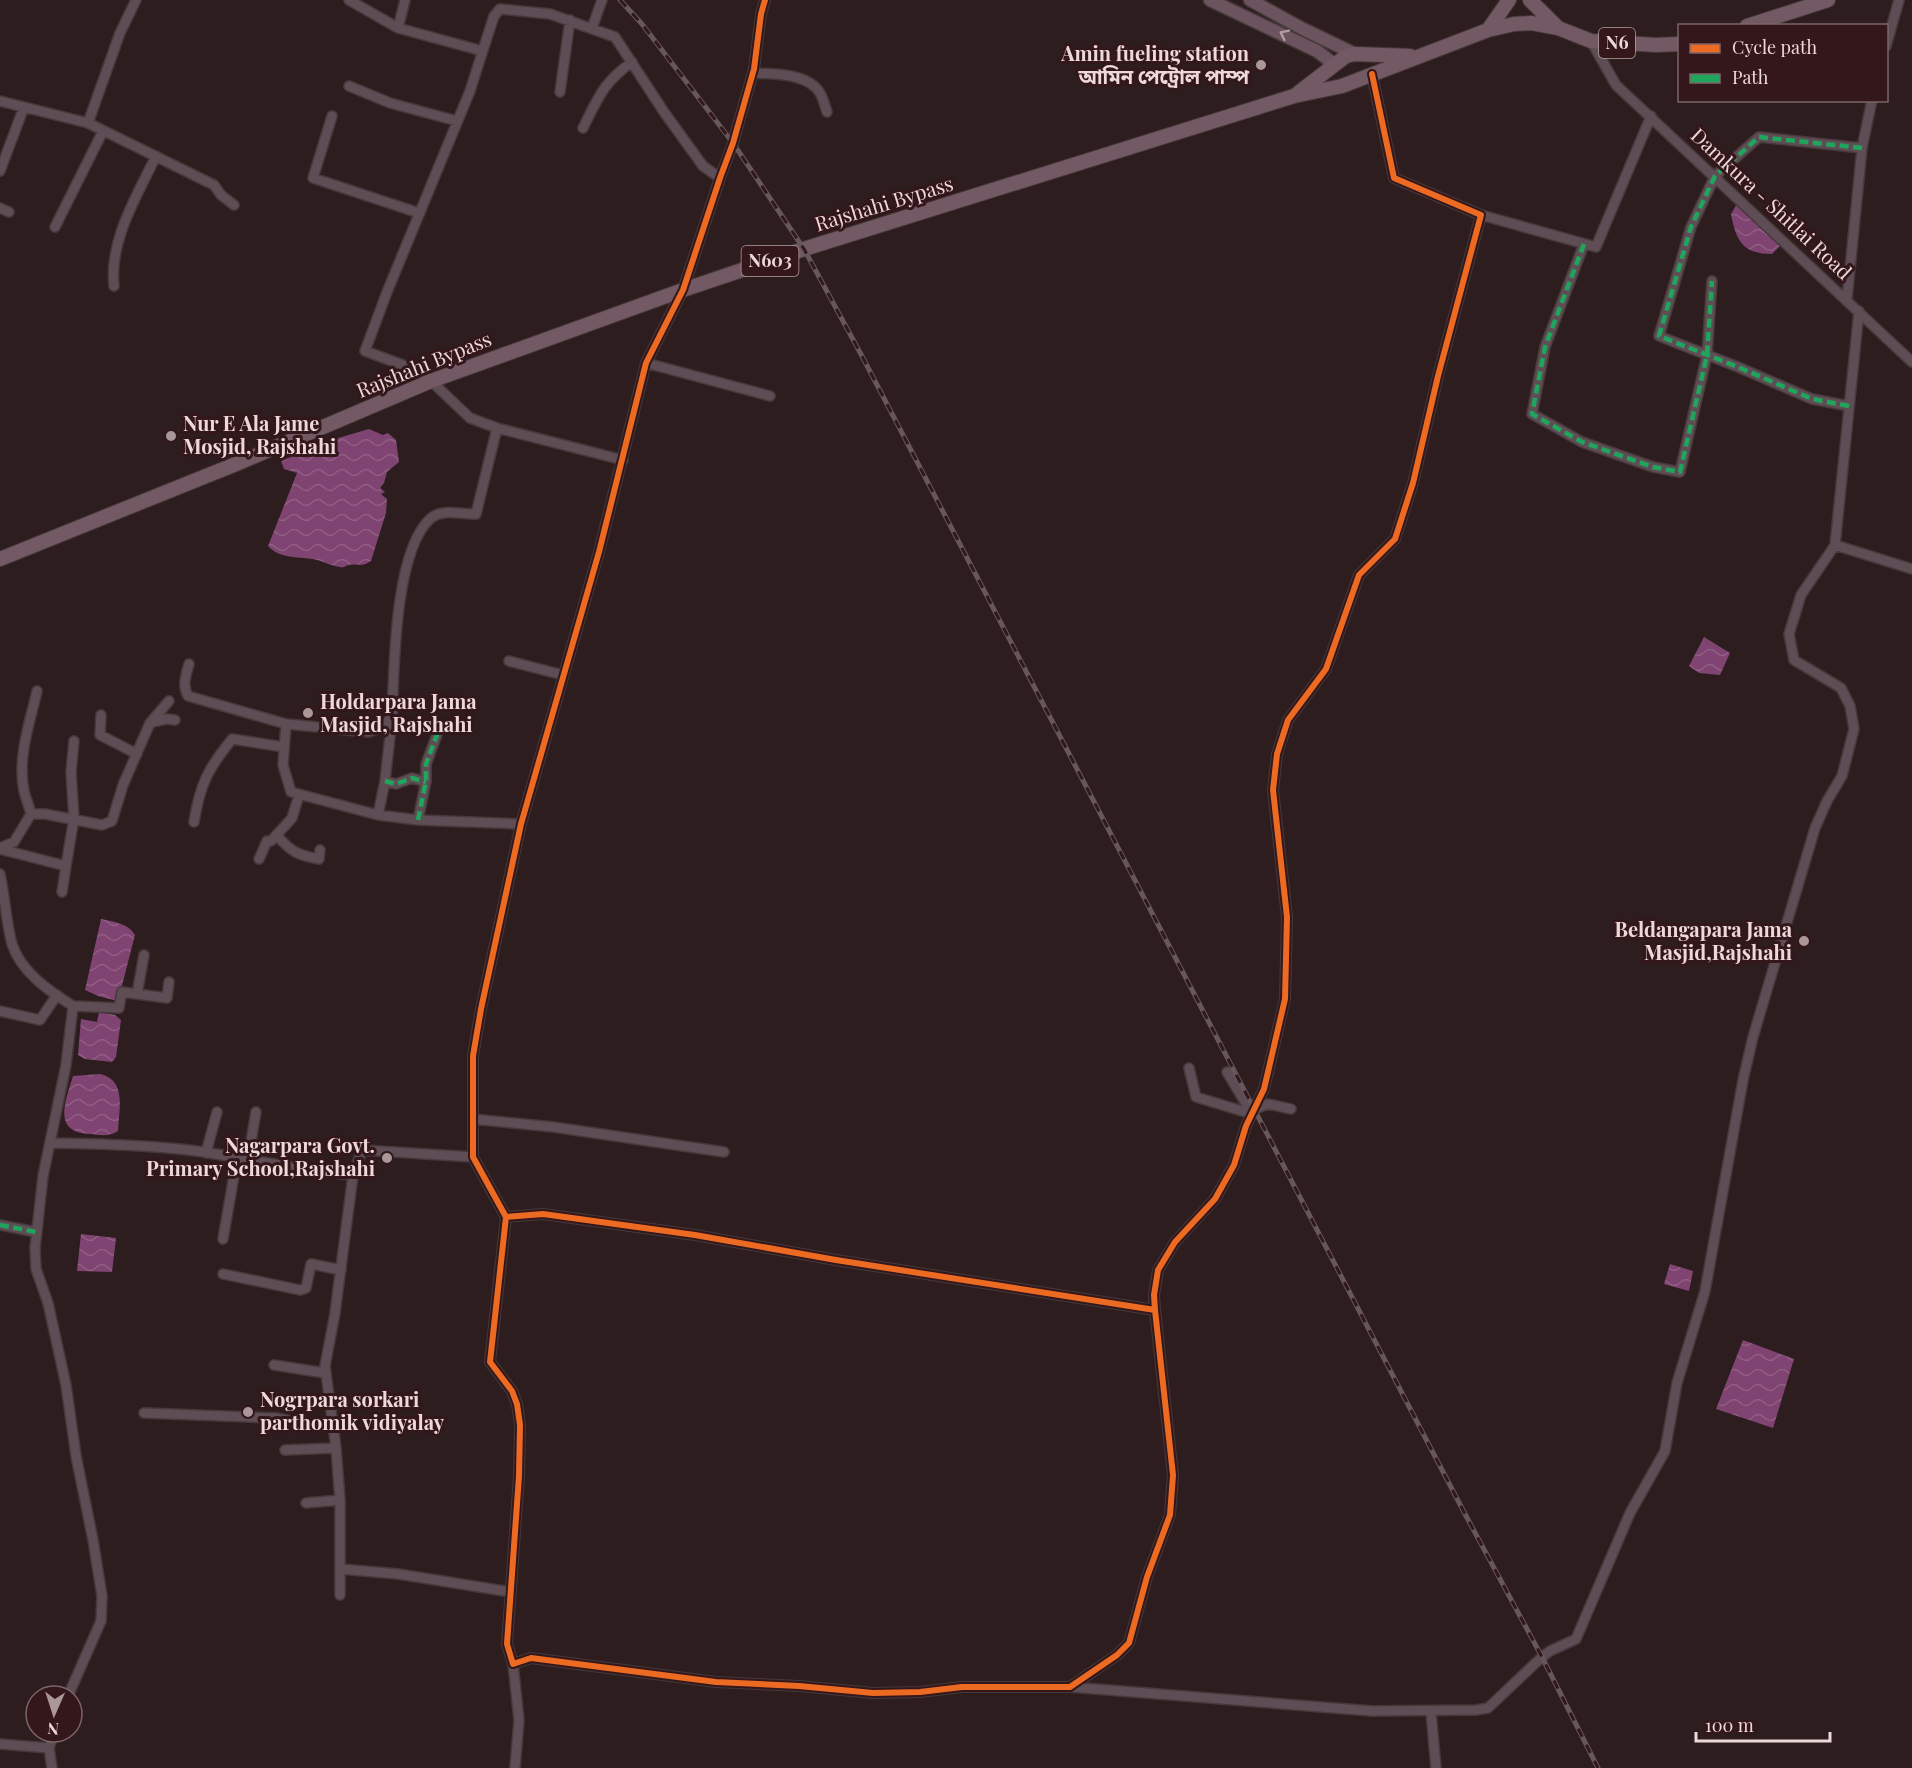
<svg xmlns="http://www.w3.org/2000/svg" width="1912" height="1768" viewBox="0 0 1912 1768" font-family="'Playfair Display','Noto Sans Bengali',serif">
	<defs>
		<pattern id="water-waves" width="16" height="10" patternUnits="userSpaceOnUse" patternTransform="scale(1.5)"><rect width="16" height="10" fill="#7f4471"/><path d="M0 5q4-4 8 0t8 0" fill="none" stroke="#915e85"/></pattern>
	</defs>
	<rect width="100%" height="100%" fill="#2d1d1f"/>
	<!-- water -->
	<path fill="url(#water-waves)" d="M 1738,202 L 1782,244 L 1772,254 C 1743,254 1736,241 1731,214 Z
		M 369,429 L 383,435 L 388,433 L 396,440 L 399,462 L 387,472 L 384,483 L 380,488 L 385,492 L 381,494 L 387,499 L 386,513 L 371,561 C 360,568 358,563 349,565 C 344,566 345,568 340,567 C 332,566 324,562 317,560 C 300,556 281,560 268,546 L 297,473 L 284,469 L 281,461 L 335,439 Z
		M 1704,637 L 1730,653 L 1720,675 L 1699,673 L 1689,666 Z
		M 101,919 C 114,922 128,923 135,935 L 118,1001 L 98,996 L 85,990 Z
		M 99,1012 L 115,1015 L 121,1020 L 116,1057 L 112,1062 L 85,1059 L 78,1055 L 81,1019 L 97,1022 Z
		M 100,1074 C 127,1080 119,1109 118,1131 C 109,1137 100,1135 90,1134 C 51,1133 66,1100 73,1076 Z
		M 81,1234 L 116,1238 L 112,1272 L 77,1271 Z
		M 1670,1264 L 1693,1271 L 1689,1291 L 1664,1284 Z
		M 1743,1340 L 1794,1359 L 1773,1428 L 1716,1409 Z"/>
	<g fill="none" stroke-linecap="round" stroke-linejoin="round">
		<!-- minor casing -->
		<g stroke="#46393a" stroke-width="12">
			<path id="minor" d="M 349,0 L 398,28 L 479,50 L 483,50 L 494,16 L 500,9 L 550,14 L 615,37 L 664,112 L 703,166 L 720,178
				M 765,0 L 761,14 L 754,69 L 733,143 L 720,178 L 683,290 L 646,363 L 599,552 L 521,824 L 481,1009 L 473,1056 L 473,1157 L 506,1217 L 490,1362 L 512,1391 L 517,1404 L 520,1425 L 519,1476 L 507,1644 L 513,1664 L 531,1658 L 716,1682 L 799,1686 L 873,1693 L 920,1692 L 962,1687 L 1070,1687 L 1117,1655 L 1129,1643 L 1147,1577 L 1170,1515 L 1173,1475 L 1155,1310
				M 398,28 L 405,0
				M 592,28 L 602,0
				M 1591,41 L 1616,85 L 1912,362
				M 1886,46 L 1899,0
				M 483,50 L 470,91 L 387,292 L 365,351 L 419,371 L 431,381 L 470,418 L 497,428 L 623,460
				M 753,73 C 773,74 808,73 820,93 C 823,98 825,106 827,112
				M 349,86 L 390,103 L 457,121
				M 560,92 L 570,20
				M 0,101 L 88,123 L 120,33 L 136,0
				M 332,116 L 313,178 L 419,213
				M 88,123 L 214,185 L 221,195 L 234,205
				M 583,128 C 599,96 603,83 632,62
				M 0,171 L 24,107
				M 0,208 L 9,212
				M 1481,215 L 1596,247 L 1651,116
				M 55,227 L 103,131
				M 1584,244 L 1545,347 L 1532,414 L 1582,442 L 1653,467 L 1680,472 L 1707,355 L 1712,281
				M 114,286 C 109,240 137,196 156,156
				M 1847,299 L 1862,148 L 1872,100
				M 1859,311 L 1835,545 L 1912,569
				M 646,363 L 770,396
				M 1849,406 L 1812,399 L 1738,367 L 1659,336 L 1691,227 L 1715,176 L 1759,137 L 1862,148
				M 497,428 L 476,514 C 462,515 443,508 431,518 C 394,550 394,671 392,718 L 378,729 L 368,732 L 286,724 L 283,765 L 291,792 L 378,815 L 418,820 L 521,824
				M 509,661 L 563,675
				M 189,664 C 186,675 182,685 188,696 L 286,724
				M 101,715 L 100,735 L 137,754
				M 153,722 L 167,719 L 175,720
				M 385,781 L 396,784 L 412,778 L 426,782
				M 31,814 C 29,806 26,799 24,791 C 17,758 30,722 37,691
				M 378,815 L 385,781 L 392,718
				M 418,820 L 426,781 L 426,764 L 438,732
				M 194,822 C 200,784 208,769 232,739 L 284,747
				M 277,836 C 292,852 297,855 319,859 L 320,850
				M 0,848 L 14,842 L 31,814 L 45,814 L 102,825 L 112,821 L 123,785 L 150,723 L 169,701
				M 0,849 L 66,866 L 74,818 L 71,772 L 74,741
				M 259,859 L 267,841 L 271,841 L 292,818 L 299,795
				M 0,874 C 5,897 6,922 12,944 C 21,972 49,991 73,1006 L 66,1065 L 43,1176 L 35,1248 L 36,1269 L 48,1303 L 66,1385 L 76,1456 L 93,1540 L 102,1596 L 101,1621 L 68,1696
				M 62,892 L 66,866
				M 137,994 L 144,955
				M 73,1006 L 119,1008 L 122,992 L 167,998 L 169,982
				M 0,1011 L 40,1020 L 57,995
				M 1189,1068 L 1196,1097 L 1252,1114
				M 1227,1072 L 1252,1114
				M 1255,1109 L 1268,1104 L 1291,1109
				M 473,1119 L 553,1127 L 724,1152
				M 50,1143 C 101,1144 153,1145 204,1152 C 254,1160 303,1171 353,1175 L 362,1150 L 473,1157
				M 206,1153 L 217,1112
				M 248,1159 L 256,1112
				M 506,1217 L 543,1214 L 695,1235 L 836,1260 L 1155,1310 L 1154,1295 L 1158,1270 L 1175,1242 L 1215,1199 L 1234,1165 L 1246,1126 L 1264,1089 L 1285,999 L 1287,917 L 1273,790 L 1277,754 L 1288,720 L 1326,669 L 1359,575 L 1395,539 L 1413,483 L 1438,376 L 1481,215 L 1394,178 L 1372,74
				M 0,1225 L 36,1232
				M 223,1239 L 237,1158
				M 223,1274 L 300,1290 L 306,1288 L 311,1264 L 341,1270
				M 274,1365 L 325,1373
				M 144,1413 L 276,1418 L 306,1424 L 333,1426
				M 285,1450 L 336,1448
				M 306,1503 L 340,1500
				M 341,1569 L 398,1574 L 511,1592
				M 340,1595 L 340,1500 L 336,1448 L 325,1366 L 335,1313 L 353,1175
				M 513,1664 L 519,1720 L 515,1768
				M 1070,1687 L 1372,1711 L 1476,1710 L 1488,1708 L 1542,1657 L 1550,1651 L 1576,1639 L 1630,1513 L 1665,1451 L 1677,1383 L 1705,1291 L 1743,1080 L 1753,1037 L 1815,828 L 1827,801 L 1842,776 L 1854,729 L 1850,706 L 1841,688 L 1794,660 L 1789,634 L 1801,595 L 1835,545
				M 1431,1712 L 1436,1768
				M 0,1744 L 49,1748 L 54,1732
				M 49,1748 L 52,1768"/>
		</g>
		<!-- major casing -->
		<g stroke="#46393a" stroke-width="15">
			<path id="major" d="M 1210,0 L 1317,51 L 1334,64
				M 1250,0 L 1303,29 L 1355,54"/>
		</g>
		<!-- highway casing -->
		<g stroke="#46393a" stroke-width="16">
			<path id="highway" d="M 1530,0 L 1558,28
				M 1747,26 L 1828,0
				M 1488,30 L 1509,0
				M 1298,93 L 1346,56 L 1355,54 L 1410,56
				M 0,559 L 236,464 L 431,381 L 683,290 L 804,249 L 1294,96 L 1342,86 L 1488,30 L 1514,24 L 1531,23 L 1558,28 L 1591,41 L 1656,45 L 1680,44"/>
		</g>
		<!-- minor -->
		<use href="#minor" stroke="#5e4d54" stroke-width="9"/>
		<!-- major -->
		<use href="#major" stroke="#6b545d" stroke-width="12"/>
		<!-- highway -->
		<use href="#highway" stroke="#735964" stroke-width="14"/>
		<!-- rail casing -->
		<g stroke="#65575b" stroke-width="5">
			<path id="rail" d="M 620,0 L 642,24 L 733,143 L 804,249 L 863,358 L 1465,1514 L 1542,1657 L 1598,1768"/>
		</g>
		<!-- rail -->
		<use href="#rail" stroke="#33171a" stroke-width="3" stroke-dasharray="9" stroke-linecap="butt"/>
		<!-- quiet -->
		<path stroke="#20a55d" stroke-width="4.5" stroke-dasharray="9 4.5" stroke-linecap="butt" d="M 1584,244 L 1545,347 L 1532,414 L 1582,442 L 1653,467 L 1680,472 L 1707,355 L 1712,281
			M 1849,406 L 1812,399 L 1738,367 L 1659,336 L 1691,227 L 1715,176 L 1759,137 L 1862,148
			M 385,781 L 396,784 L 412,778 L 426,782
			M 418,820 L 426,781 L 426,764 L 438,732
			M 0,1225 L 36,1232"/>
		<!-- cycleway casing -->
		<g stroke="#33171a" stroke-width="10">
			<path id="cycleway" d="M 765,0 L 761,14 L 754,69 L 733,143 L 720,178 L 683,290 L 646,363 L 599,552 L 521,824 L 481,1009 L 473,1056 L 473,1157 L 506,1217 L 490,1362 L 512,1391 L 517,1404 L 520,1425 L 519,1476 L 507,1644 L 513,1664 L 531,1658 L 716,1682 L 799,1686 L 873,1693 L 920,1692 L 962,1687 L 1070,1687 L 1117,1655 L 1129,1643 L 1147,1577 L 1170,1515 L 1173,1475 L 1155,1310
				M 506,1217 L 543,1214 L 695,1235 L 836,1260 L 1155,1310 L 1154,1295 L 1158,1270 L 1175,1242 L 1215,1199 L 1234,1165 L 1246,1126 L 1264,1089 L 1285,999 L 1287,917 L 1273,790 L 1277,754 L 1288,720 L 1326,669 L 1359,575 L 1395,539 L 1413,483 L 1438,376 L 1481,215 L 1394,178 L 1372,74"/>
		</g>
		<!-- cycleway -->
		<use href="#cycleway" stroke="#ed6a23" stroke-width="6"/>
	</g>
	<!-- one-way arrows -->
	<defs><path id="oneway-chevron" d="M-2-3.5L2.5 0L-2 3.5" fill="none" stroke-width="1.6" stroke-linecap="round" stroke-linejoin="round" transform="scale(1.5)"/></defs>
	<use stroke="#b29da2" href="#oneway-chevron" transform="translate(1284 34) rotate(-154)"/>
	<!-- markers -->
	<g fill="#aa9799" stroke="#33171a" stroke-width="2">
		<circle cx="1261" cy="65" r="6"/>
		<circle cx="171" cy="436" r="6"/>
		<circle cx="308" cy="713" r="6"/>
		<circle cx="1804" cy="941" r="6"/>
		<circle cx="387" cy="1158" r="6"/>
		<circle cx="248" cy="1412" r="6"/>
	</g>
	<g text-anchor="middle" stroke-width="6" stroke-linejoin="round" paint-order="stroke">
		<!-- shield labels -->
		<g fill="#33171a" stroke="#b59ea0" stroke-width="1.5">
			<rect x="1599" y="28" width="36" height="30" rx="4.5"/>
			<rect x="741.5" y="246" width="57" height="30" rx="4.5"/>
		</g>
		<g font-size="18" font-weight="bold" fill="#edd8da">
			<text x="1617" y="49">N6</text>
			<text x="770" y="267">N603</text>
		</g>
		<!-- poi labels -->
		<g font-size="20" font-weight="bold" fill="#edd8da" stroke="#33171a" text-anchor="end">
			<text x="1249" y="61">Amin fueling station<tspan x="1249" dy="23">আমিন পেট্রোল পাম্প</tspan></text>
			<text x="183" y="431" text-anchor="start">Nur E Ala Jame<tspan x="183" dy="23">Mosjid, Rajshahi</tspan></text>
			<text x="320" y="709" text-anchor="start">Holdarpara Jama<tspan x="320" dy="23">Masjid, Rajshahi</tspan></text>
			<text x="1792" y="937">Beldangapara Jama<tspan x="1792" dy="23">Masjid,Rajshahi</tspan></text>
			<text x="375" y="1153">Nagarpara Govt.<tspan x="375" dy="23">Primary School,Rajshahi</tspan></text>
			<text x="260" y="1407" text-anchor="start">Nogrpara sorkari<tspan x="260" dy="23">parthomik vidiyalay</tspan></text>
		</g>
		<!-- street labels -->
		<g font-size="20" fill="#edd8da" stroke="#33171a">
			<text transform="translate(884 204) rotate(-17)" y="7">Rajshahi Bypass</text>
			<text transform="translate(1771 204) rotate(43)" y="7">Damkura - Shitlai Road</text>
			<text transform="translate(424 365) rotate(-22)" y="7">Rajshahi Bypass</text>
		</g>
	</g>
	<!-- legend -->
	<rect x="1678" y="24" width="210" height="78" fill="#33171a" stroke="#7d6467" stroke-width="1.5"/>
	<rect x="1690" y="44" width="30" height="9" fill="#ed6a23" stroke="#7d6467" stroke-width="1.5"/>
	<text x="1732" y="54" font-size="18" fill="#edd8da">Cycle path</text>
	<rect x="1690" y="74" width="30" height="9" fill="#20a55d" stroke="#7d6467" stroke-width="1.5"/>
	<text x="1732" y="84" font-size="18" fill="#edd8da">Path</text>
	<!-- north arrow -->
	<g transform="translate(54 1714) rotate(183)"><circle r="28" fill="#33171a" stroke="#7d6467" stroke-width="1.5"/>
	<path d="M0-4.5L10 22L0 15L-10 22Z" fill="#aa9799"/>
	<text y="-9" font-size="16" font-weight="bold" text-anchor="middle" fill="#edd8da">N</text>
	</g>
	<!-- scale -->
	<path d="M1696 1732v9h134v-9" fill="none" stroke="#edd8da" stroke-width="3"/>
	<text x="1705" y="1732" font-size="18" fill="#edd8da" stroke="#33171a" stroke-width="4.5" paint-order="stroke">100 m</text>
</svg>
